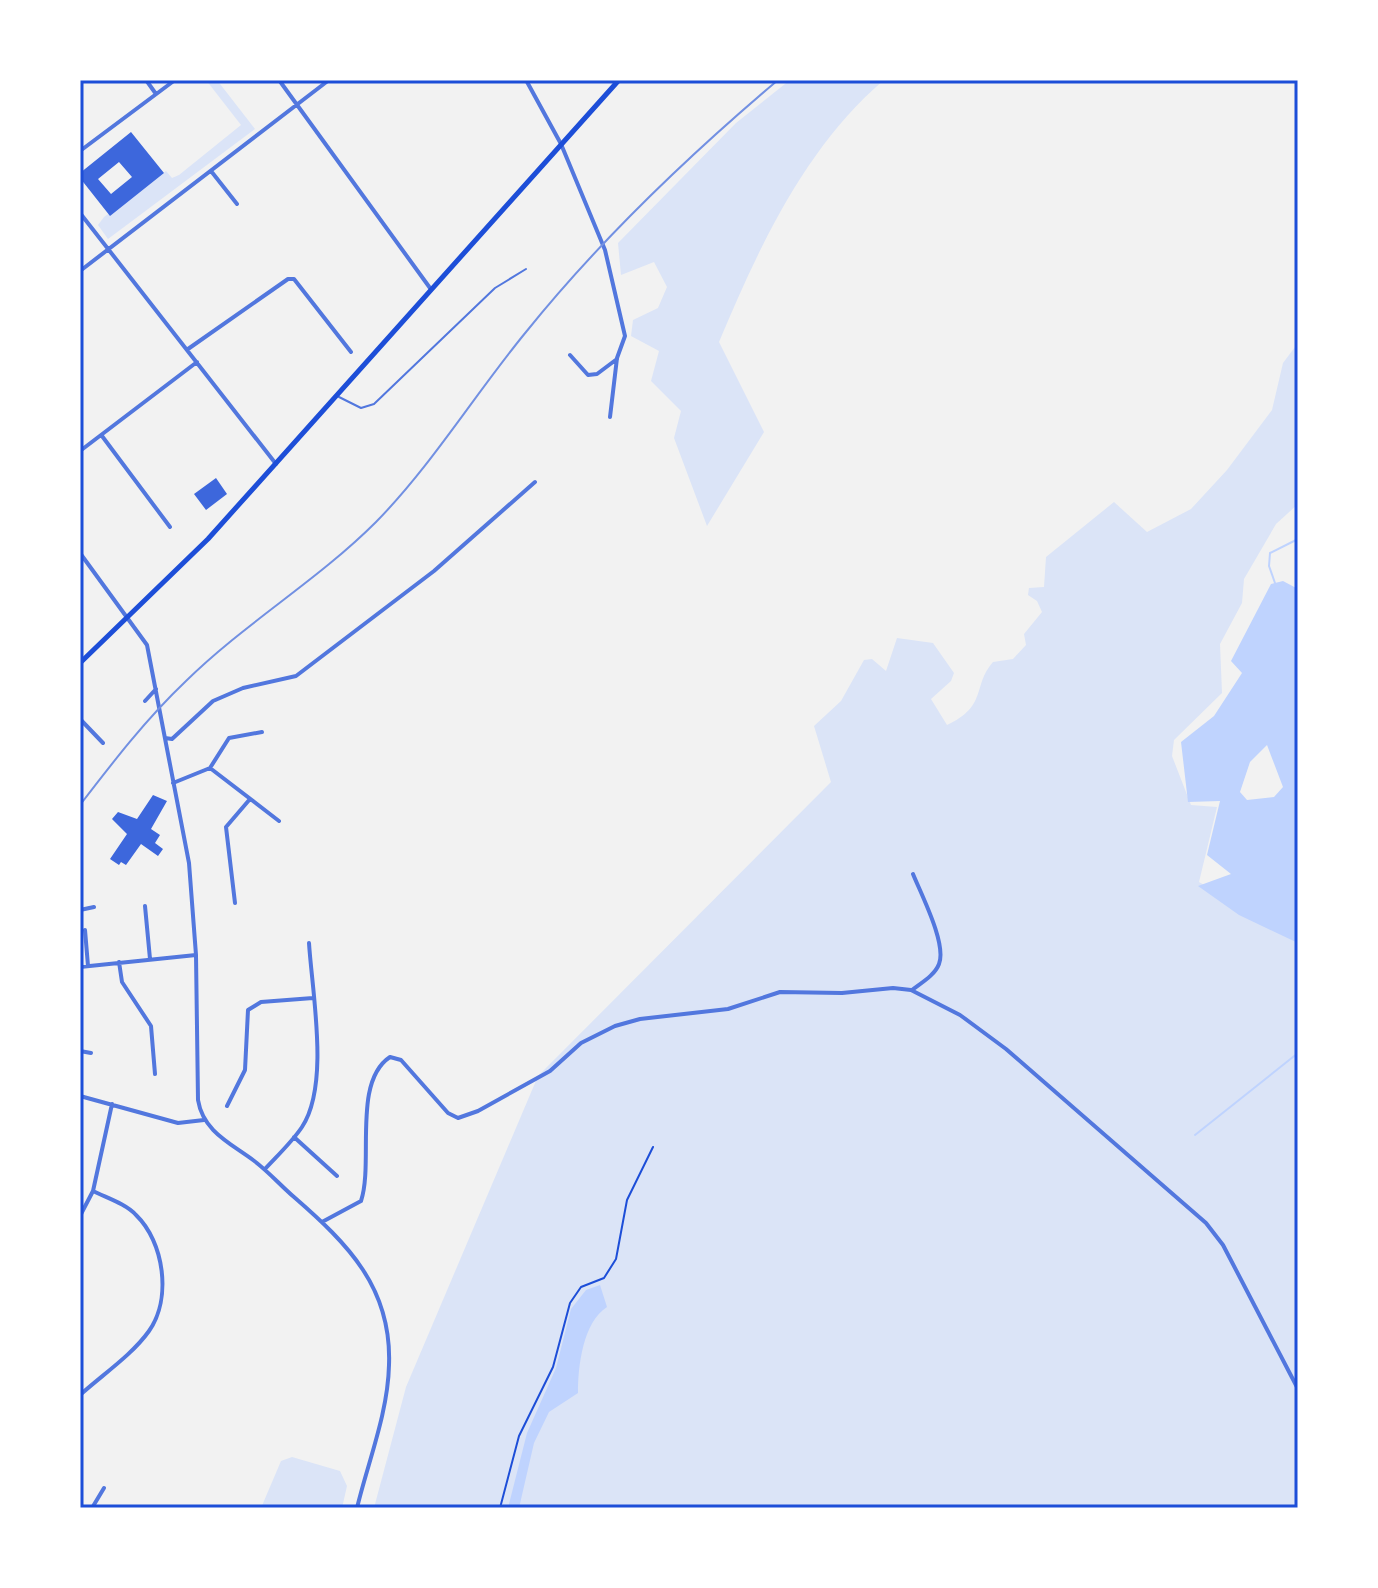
<svg xmlns="http://www.w3.org/2000/svg" width="1378" height="1588" viewBox="0 0 1378 1588" font-family="'Archivo Narrow',sans-serif">
	<rect width="100%" height="100%" fill="#f2f2f2"/>
	<!-- green -->
	<path fill="#dbe4f7" d="M 206,80 L 217,80 L 255,129 L 108,239 L 98,225 L 104,217 L 166,171 L 172,178 L 179,175 L 241,125 Z
		M 790,80 L 884,80 C 805,147 758,249 719,342 L 764,432 L 707,526 L 674,438 L 681,411 L 651,381 L 659,351 L 631,336 L 633,320 L 658,308 L 667,287 L 654,262 L 621,275 L 618,243 L 736,123 Z
		M 1298,343 L 1298,504 L 1276,524 L 1244,579 L 1242,603 L 1220,644 L 1222,693 L 1174,740 L 1172,756 L 1191,805 L 1217,807 L 1199,882 L 1298,938 L 1298,1508 L 374,1508 L 406,1387 L 538,1076 L 831,782 L 814,726 L 841,701 L 864,660 L 872,659 L 886,671 L 897,638 L 933,643 L 954,673 L 951,681 L 931,699 L 947,725 C 988,706 972,686 993,662 L 1013,659 L 1026,645 L 1024,634 L 1042,612 L 1037,601 L 1028,595 L 1029,588 L 1044,587 L 1046,557 L 1114,502 L 1147,532 L 1191,509 L 1227,470 L 1272,410 L 1283,363 Z
		M 292,1457 L 340,1471 L 347,1486 L 342,1508 L 261,1508 L 281,1461 Z"/>
	<!-- water -->
	<path fill="#bfd3fe" fill-rule="evenodd" d="M 1283,581 L 1298,589 L 1298,943 L 1239,915 L 1198,886 L 1231,874 L 1207,855 L 1220,801 L 1188,802 L 1181,742 L 1214,716 L 1242,673 L 1231,661 L 1271,584 ZM 1267,745 L 1283,787 L 1274,797 L 1247,800 L 1240,792 L 1250,762 Z
		M 600,1285 L 607,1307 C 583,1322 578,1366 578,1393 L 549,1412 L 534,1443 L 519,1508 L 508,1508 L 527,1433 L 556,1368 L 571,1309 L 586,1290 Z"/>
	<g fill="none" stroke-linecap="round" stroke-linejoin="round">
		<!-- stream -->
		<path stroke="#bfd3fe" stroke-width="2" d="M 1275,583 L 1269,566 L 1270,553 L 1298,539
			M 1195,1135 L 1298,1053"/>
	</g>
	<!-- building -->
	<path fill="#3d67dc" fill-rule="evenodd" d="M 131,132 L 164,173 L 110,216 L 80,178 L 80,173 ZM 119,162 L 132,177 L 111,194 L 98,179 Z
		M 216,478 L 227,494 L 206,510 L 194,494 Z
		M 153,795 L 167,801 L 151,829 L 160,835 L 155,843 L 163,849 L 158,856 L 141,844 L 126,865 L 121,862 L 119,865 L 110,859 L 127,834 L 112,819 L 118,812 L 137,819 Z"/>
	<g fill="none" stroke-linecap="round" stroke-linejoin="round">
		<!-- path -->
		<path stroke="#1d4ed8" stroke-width="2" d="M 500,1508 L 519,1436 L 553,1367 L 570,1303 L 581,1287 L 604,1278 L 616,1259 L 627,1200 L 653,1147"/>
		<!-- service -->
		<path stroke="#5277de" stroke-width="2" d="M 339,397 L 361,408 L 374,404 L 495,288 L 526,269"/>
		<!-- minor -->
		<path stroke="#5277de" stroke-width="4" d="M 146,80 L 156,94
			M 279,80 L 430,288
			M 526,80 L 561,144 L 605,250 L 625,336 L 617,358 L 610,417
			M 80,151 L 175,80
			M 211,171 L 237,204
			M 80,213 L 276,464
			M 80,271 L 329,80
			M 188,349 L 288,279 L 294,279 L 351,352
			M 570,355 L 588,375 L 597,374 L 617,359
			M 102,436 L 170,527
			M 80,451 L 197,362
			M 80,553 L 147,645 L 189,863 L 196,955 L 198,1100 C 203,1131 230,1143 253,1160 C 268,1171 280,1185 294,1197 C 348,1244 392,1288 389,1365 C 388,1413 368,1462 357,1508
			M 145,701 L 156,689
			M 80,719 L 103,743
			M 165,738 L 172,739 L 213,701 L 243,688 L 296,676 L 434,571 L 535,482
			M 210,768 L 279,821
			M 173,783 L 210,768 L 229,738 L 262,732
			M 235,903 L 226,827 L 250,799
			M 145,906 L 150,959
			M 80,910 L 94,907
			M 85,930 L 88,966
			M 119,962 L 122,982 L 151,1026 L 155,1074
			M 80,967 L 196,955
			M 912,990 C 921,983 935,975 939,964 C 947,944 921,894 913,874
			M 80,1051 L 91,1053
			M 80,1096 L 178,1123 L 204,1120
			M 227,1106 L 245,1070 L 248,1010 L 261,1002 L 313,998
			M 294,1137 L 337,1176
			M 265,1169 C 277,1156 292,1142 302,1127 C 330,1085 312,992 309,943
			M 80,1216 L 93,1191 L 112,1104
			M 322,1222 L 361,1201 C 374,1162 352,1082 390,1057 L 401,1060 L 448,1113 L 458,1118 L 478,1111 L 550,1071 L 581,1043 L 615,1026 L 640,1019 L 728,1009 L 780,992 L 842,993 L 893,988 L 911,990 L 960,1015 L 1006,1049 L 1206,1223 L 1223,1245 L 1298,1389
			M 80,1395 C 102,1375 132,1355 149,1331 C 172,1298 164,1242 136,1215 C 126,1204 107,1198 93,1191
			M 92,1508 L 104,1488"/>
		<!-- secondary -->
		<path stroke="#1d4ed8" stroke-width="5" d="M 80,663 L 208,539 L 619,80"/>
		<!-- rail -->
		<path stroke="#7290e2" stroke-width="2" d="M 80,805 C 113,762 146,719 186,681 C 245,623 317,581 376,522 C 432,465 475,394 526,332 C 600,240 687,157 778,80"/>
	</g>
	<!-- border -->
	<rect width="1378" height="1588" fill="none" stroke="#ffffff" stroke-width="164"/>
	<rect x="82" y="82" width="1214" height="1424" fill="none" stroke="#1d4ed8" stroke-width="3"/>
</svg>
